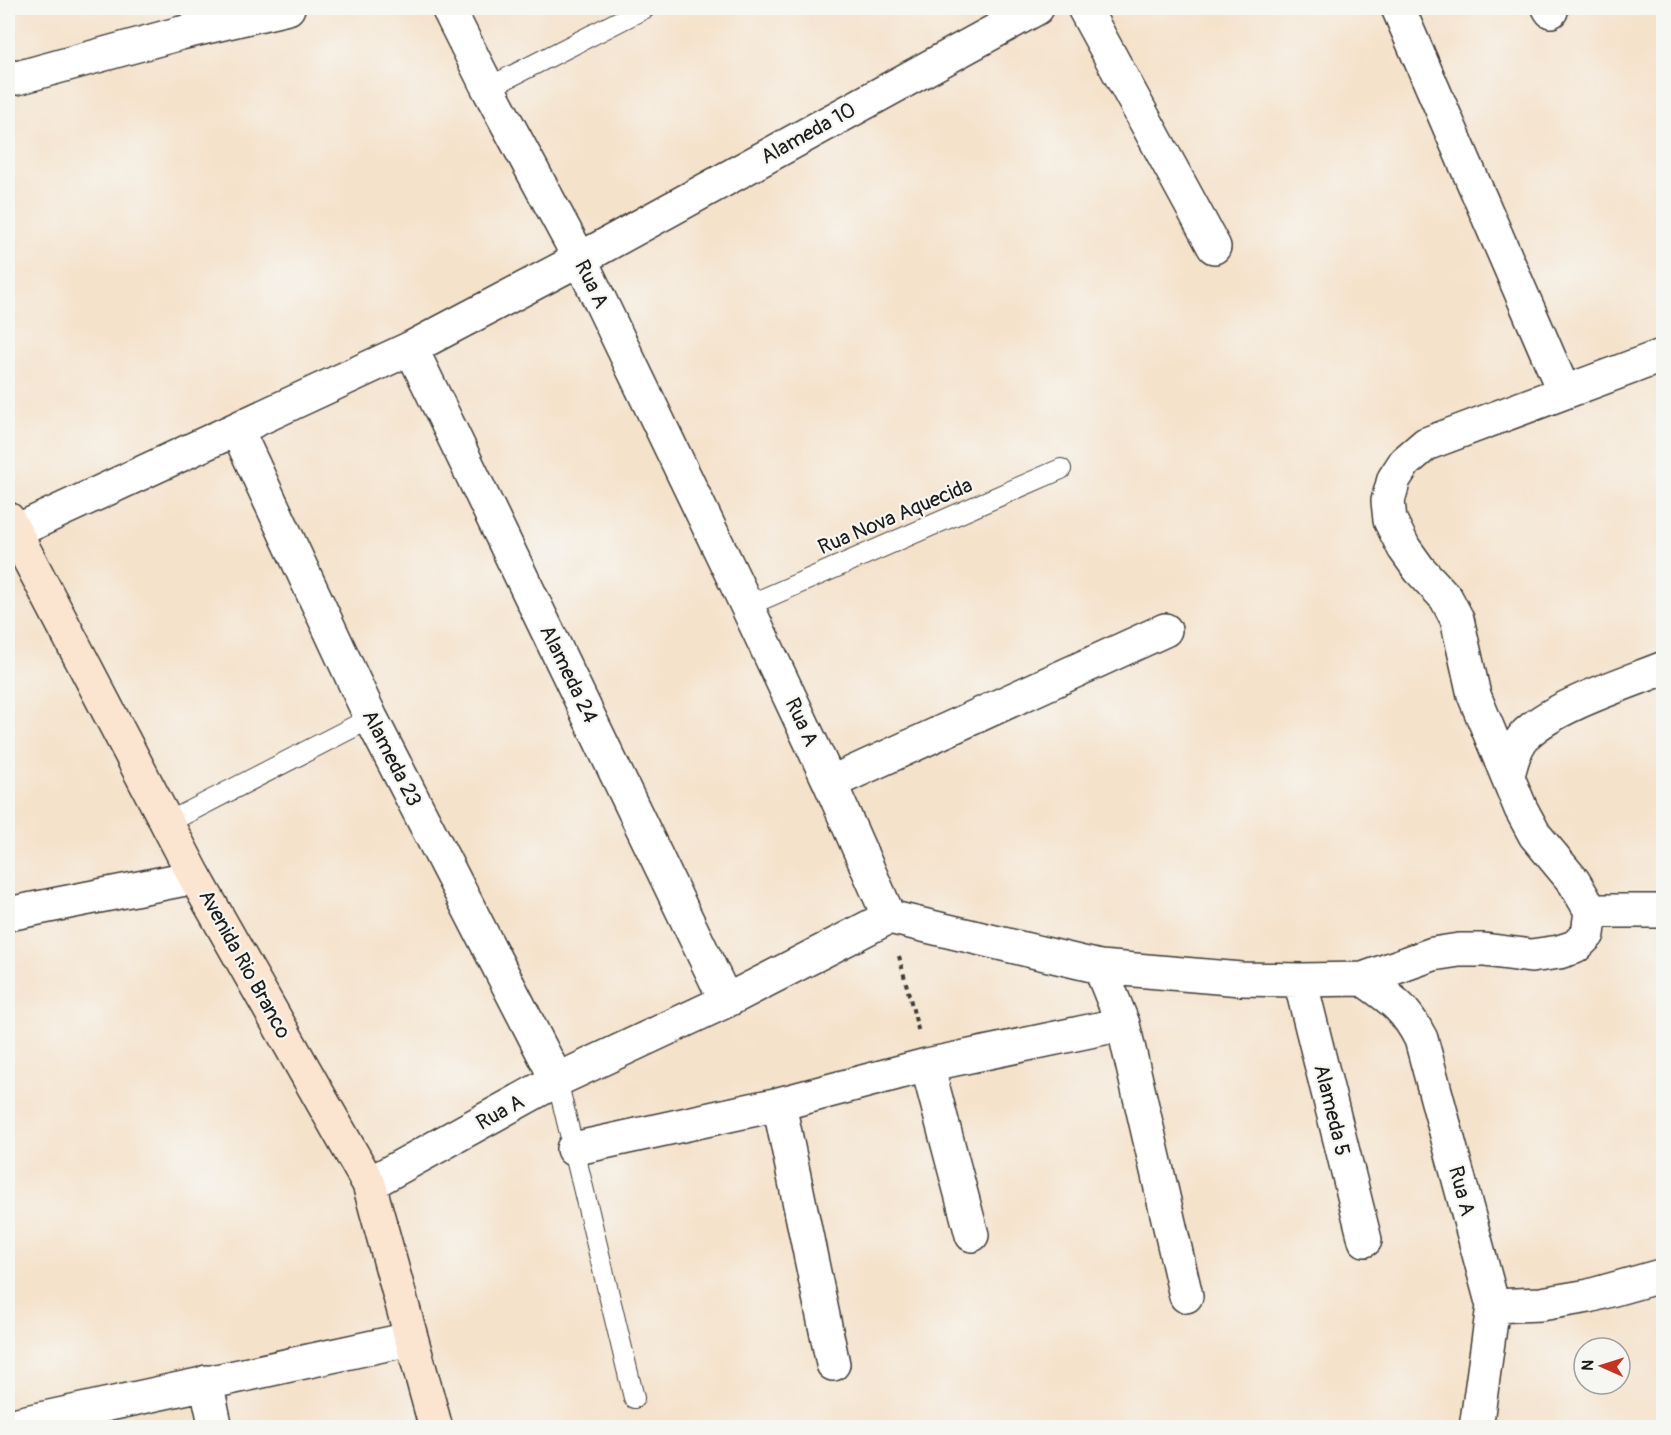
<svg xmlns="http://www.w3.org/2000/svg" width="1671" height="1435" viewBox="0 0 1671 1435" font-family="Pangolin,sans-serif">
	<rect width="100%" height="100%" fill="#f6f6f2"/>
	<filter id="ink" filterUnits="userSpaceOnUse"><feTurbulence type="fractalNoise" baseFrequency=".0167" numOctaves="2"/><feDisplacementMap in="SourceGraphic" scale="12" xChannelSelector="R" yChannelSelector="G"/><feConvolveMatrix kernelMatrix="1 2 1 2 8 2 1 2 1" color-interpolation-filters="sRGB"/></filter>
	<filter id="wash" filterUnits="userSpaceOnUse"><feTurbulence type="fractalNoise" baseFrequency=".008" numOctaves="4" result="noise"/><feDisplacementMap in="SourceGraphic" scale="24" xChannelSelector="R" yChannelSelector="G"/><feGaussianBlur stdDeviation="1.35" result="paint"/><feColorMatrix in="noise" values="0 0 0 0 0 0 0 0 0 0 0 0 0 0 0 0 0 1.4 0 .05"/><feComposite in="paint" operator="in"/></filter>
	<g filter="url(#wash)">
		<rect width="100%" height="100%" fill="#f5e2cb"/>
	</g>
	<g filter="url(#ink)">
		<g fill="none" stroke-linecap="round" stroke-linejoin="round">
			<!-- lane casing -->
			<g stroke="#3d3a36" stroke-width="22">
				<path id="lane" d="M 488,88 L 645,8
					M 747,606 L 1061,469
					M 167,823 L 371,718
					M 557,1080 L 634,1398"/>
			</g>
			<!-- street casing -->
			<g stroke="#3d3a36" stroke-width="36">
				<path id="street" d="M 448,8 L 488,88 L 580,259 L 747,606 L 830,783 L 889,917
					M 1084,8 L 1214,247
					M 1398,8 L 1564,392
					M 1549,8 L 1551,11
					M 8,76 L 17,78 L 181,33 L 288,8
					M 411,348 L 726,1001
					M 237,430 L 371,718 L 557,1080
					M 14,532 L 411,348 L 580,259 L 1037,8
					M 1508,775 C 1512,760 1516,744 1527,733 C 1557,705 1624,684 1664,668
					M 830,783 L 1165,630
					M 1591,911 L 1574,882 L 1535,835 L 1521,809 L 1474,695 L 1457,619 L 1446,598 L 1419,569 L 1404,548 L 1390,520 L 1388,501 L 1394,479 L 1405,462 L 1426,444 L 1664,355
					M 8,914 L 195,877
					M 889,917 L 1100,967 L 1241,979 L 1300,980 L 1363,979 L 1433,954 L 1459,950 L 1484,950 L 1531,956 L 1559,952 L 1575,947 L 1588,934 L 1591,911 L 1664,911
					M 1100,967 L 1123,1024 L 1186,1296
					M 1363,979 C 1391,999 1405,1007 1421,1039 L 1493,1306 L 1476,1428
					M 1300,980 L 1365,1240
					M 927,1065 L 972,1235
					M 779,1104 L 833,1364
					M 573,1149 L 779,1104 L 927,1065 L 1123,1024
					M 369,1184 L 557,1080 L 726,1001 L 889,917
					M 1493,1306 L 1541,1304 L 1589,1296 L 1664,1275
					M 206,1382 L 216,1428
					M 8,1426 L 410,1339"/>
			</g>
			<!-- secondary casing -->
			<g stroke="#3d3a36" stroke-width="36">
				<path id="secondary" d="M 8,519 L 195,877 L 369,1184 L 436,1428"/>
			</g>
			<!-- path -->
			<path stroke="#3d3a36" stroke-width="4" stroke-dasharray="4.5 4.5" stroke-linecap="butt" d="M 899,956 L 919,1033"/>
			<!-- lane -->
			<use href="#lane" stroke="#fff" stroke-width="20"/>
			<!-- street -->
			<use href="#street" stroke="#fff" stroke-width="33"/>
			<!-- secondary -->
			<use href="#secondary" stroke="#fce5d0" stroke-width="33"/>
		</g>
	</g>
	<g text-anchor="middle" stroke-width="4.5" stroke-linejoin="round" paint-order="stroke">
		<!-- street labels -->
		<g font-size="21" fill="#1c1c1c" stroke="#f6f6f2">
			<text transform="translate(808 133) rotate(-29)" y="7">Alameda 10</text>
			<text transform="translate(592 284) rotate(64)" y="7">Rua A</text>
			<text transform="translate(895 516) rotate(-23)" y="7">Rua Nova Aquecida</text>
			<text transform="translate(569 674) rotate(64)" y="7">Alameda 24</text>
			<text transform="translate(802 722) rotate(65)" y="7">Rua A</text>
			<text transform="translate(392 758) rotate(63)" y="7">Alameda 23</text>
			<text transform="translate(245 964) rotate(61)" y="7">Avenida Rio Branco</text>
			<text transform="translate(1332 1110) rotate(76)" y="7">Alameda 5</text>
			<text transform="translate(500 1112) rotate(-29)" y="7">Rua A</text>
			<text transform="translate(1462 1191) rotate(75)" y="7">Rua A</text>
		</g>
	</g>
	<!-- margin -->
	<rect width="1671" height="1435" fill="none" stroke="#f6f6f2" stroke-width="30"/>
	<!-- north arrow -->
	<g transform="translate(1602 1366) rotate(273)"><circle r="28" fill="#f6f6f2" stroke="#9f9f9c" stroke-width="1.5"/>
	<path d="M0-4.5L10 22L0 15L-10 22Z" fill="#c8321e"/>
	<text y="-9" font-size="16" font-weight="bold" text-anchor="middle" fill="#1c1c1c">N</text>
	</g>
</svg>
